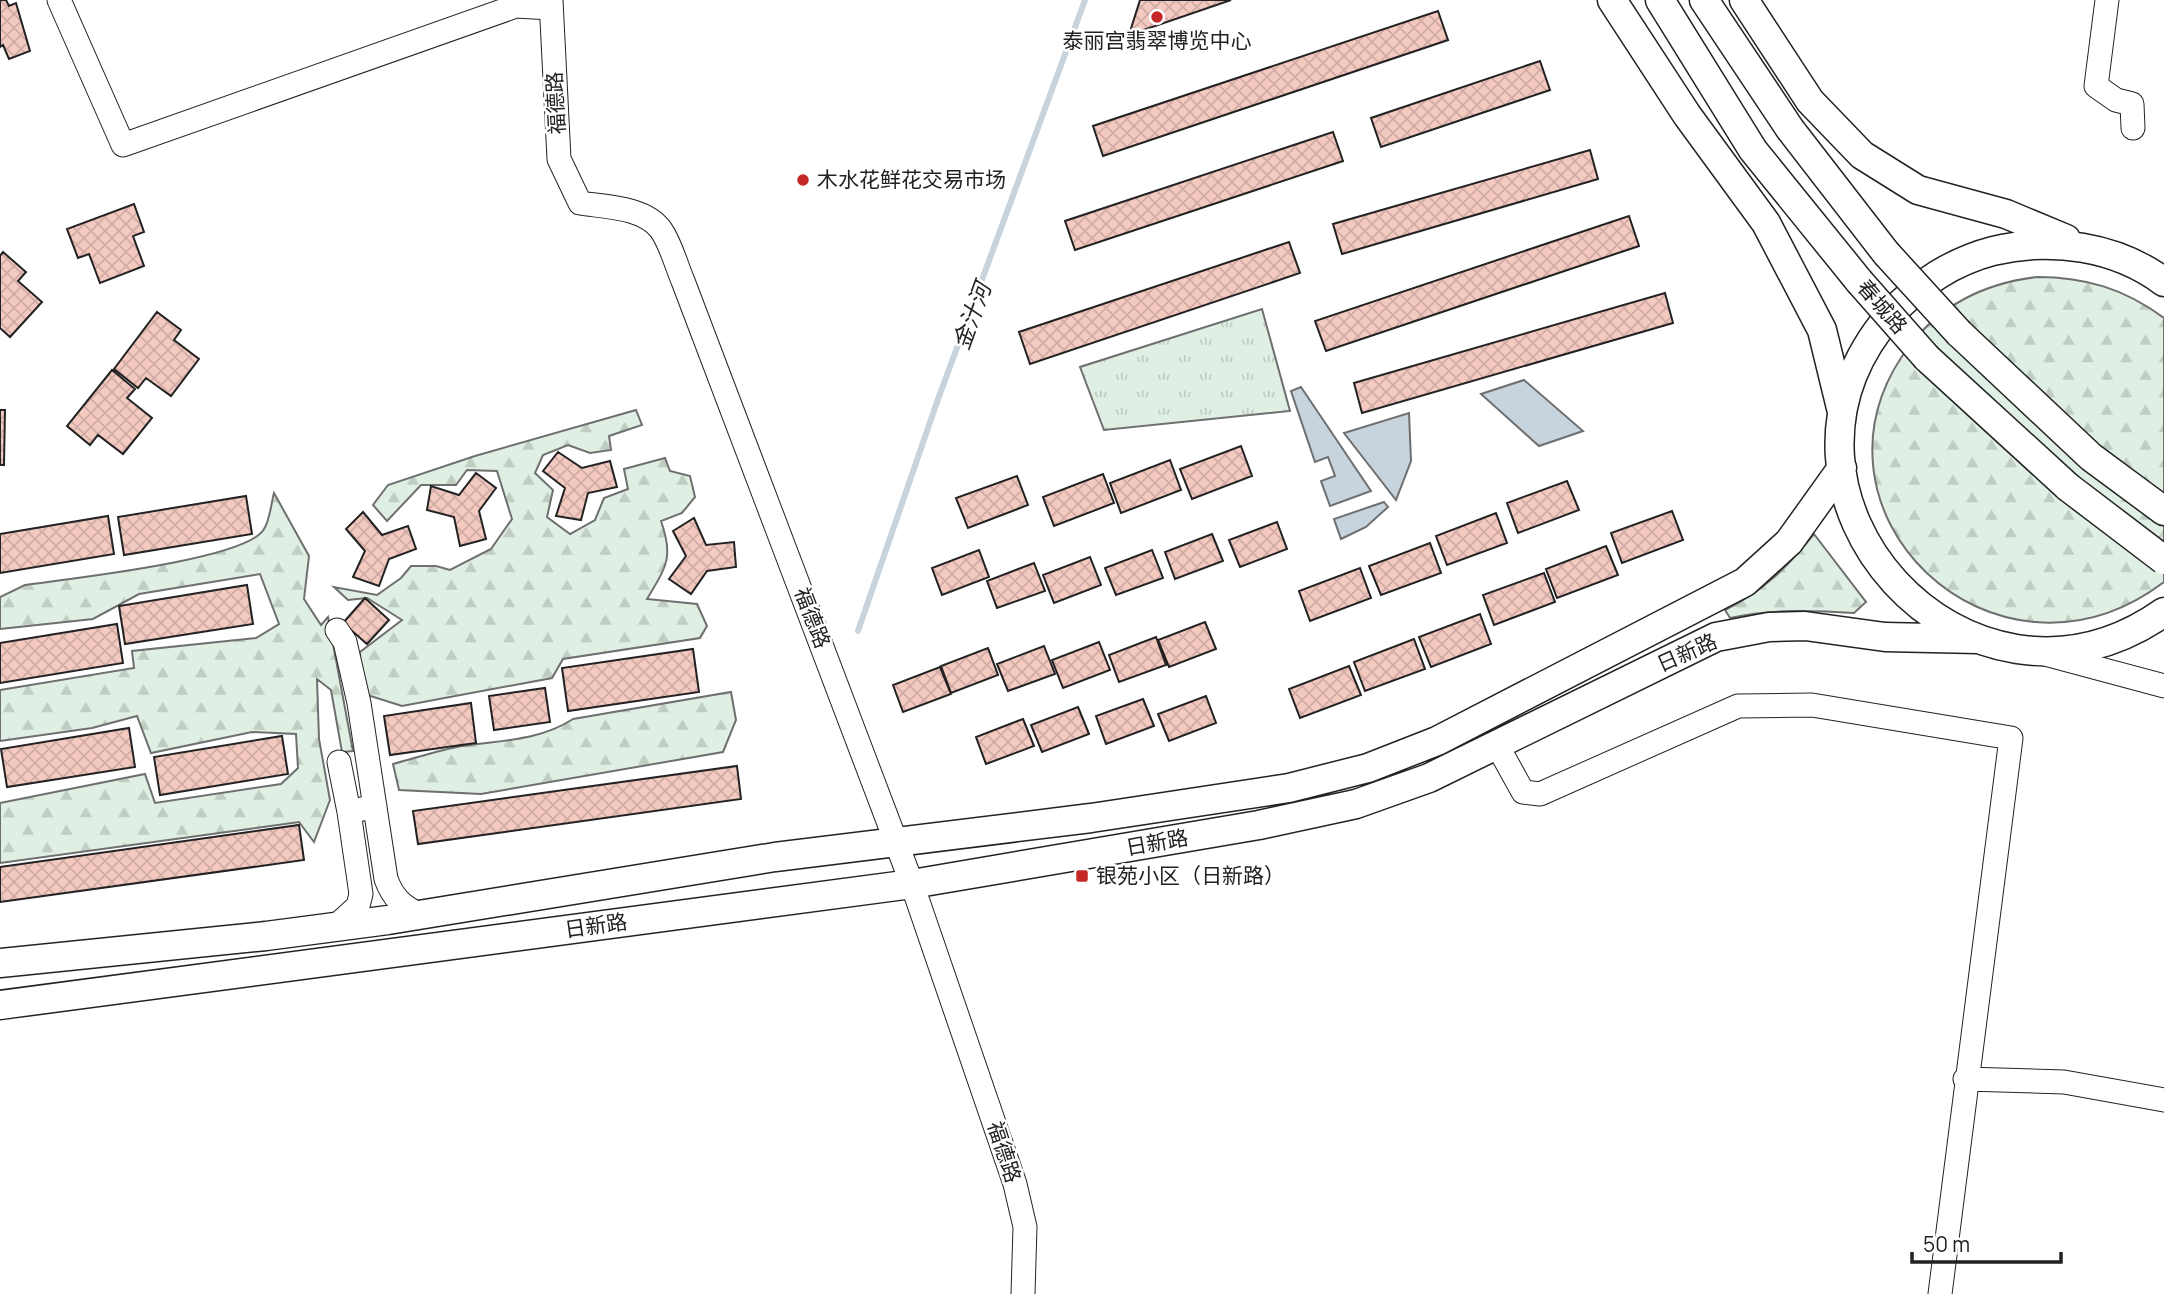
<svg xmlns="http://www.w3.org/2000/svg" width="2164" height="1294" viewBox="0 0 2164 1294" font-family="Manrope,'Noto Sans SC',sans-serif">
	<defs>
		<pattern id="grass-tufts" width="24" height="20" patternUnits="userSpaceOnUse" patternTransform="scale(1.75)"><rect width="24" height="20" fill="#e0efe3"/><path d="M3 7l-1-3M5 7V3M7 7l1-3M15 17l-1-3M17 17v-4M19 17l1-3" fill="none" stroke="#c0cdc2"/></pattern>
		<pattern id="forest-firs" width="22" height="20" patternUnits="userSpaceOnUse" patternTransform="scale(1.75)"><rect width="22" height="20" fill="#e0efe3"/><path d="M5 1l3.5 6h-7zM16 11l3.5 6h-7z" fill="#c0cdc2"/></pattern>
		<pattern id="building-cross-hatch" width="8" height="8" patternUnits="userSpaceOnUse" patternTransform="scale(1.75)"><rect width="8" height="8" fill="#f3c9c0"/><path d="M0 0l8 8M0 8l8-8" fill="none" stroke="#d0aca5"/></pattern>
	</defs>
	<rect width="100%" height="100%" fill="#fff"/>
	<!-- grass -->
	<path fill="url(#grass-tufts)" stroke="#6f6f6f" stroke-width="2" d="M 1262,309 L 1290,411 L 1104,430 L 1080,367 Z"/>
	<!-- forest -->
	<path fill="url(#forest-firs)" stroke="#6f6f6f" stroke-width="2" d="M 2037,277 C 2086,277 2125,289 2164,318 L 2164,582 C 1994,710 1786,509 1910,345 C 1942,304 1986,283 2037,277 Z
		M 636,410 L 642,425 L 609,436 L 611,450 L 590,453 L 568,445 L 543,455 L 535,473 L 553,490 L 547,517 L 570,534 L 595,520 L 604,498 L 628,489 L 624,469 L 665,458 L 670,471 L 690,476 L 695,497 L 682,513 L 661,521 C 674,558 666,567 647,599 L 697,604 L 707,626 L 700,638 L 563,659 L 552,678 L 402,706 L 361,693 L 360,652 L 402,620 L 367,598 L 348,600 L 334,587 L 377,595 L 401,578 L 411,566 L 436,566 L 450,570 L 491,549 L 512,519 L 497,471 L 467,470 L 456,485 L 421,485 L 387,521 L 373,505 L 388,485 L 475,456 Z
		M 274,493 L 309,556 L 304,599 L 321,625 L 328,617 L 353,751 L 342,752 L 331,690 L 317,679 L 319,739 L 330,800 L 314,842 L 299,822 L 0,863 L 0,803 L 145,774 L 155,803 L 281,784 L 298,768 L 296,734 L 252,732 L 151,753 L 137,716 L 92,728 L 0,741 L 0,690 L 134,668 L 132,651 L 256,638 L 279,624 L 260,574 L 139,594 L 93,619 L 0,629 L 0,597 L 25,585 C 65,579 247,560 264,529 C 270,520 271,504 274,493 Z
		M 1814,534 L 1866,602 L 1854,613 C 1811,610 1772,609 1730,618 L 1725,610 C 1763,591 1788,567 1814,534 Z
		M 731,692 L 736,720 L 723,752 L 481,794 L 399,790 L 393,764 C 416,758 439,750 462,746 C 501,740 539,741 573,719 Z"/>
	<!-- water -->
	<path fill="#c7d3dd" stroke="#6f6f6f" stroke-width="2" d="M 1524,380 L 1583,431 L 1539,446 L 1481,394 Z
		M 1301,387 L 1371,491 L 1330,506 L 1321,481 L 1335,476 L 1328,457 L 1315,462 L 1291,391 Z
		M 1409,413 L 1411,461 L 1396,500 L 1344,433 Z
		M 1384,502 L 1388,507 L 1366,527 L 1341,539 L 1334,519 Z"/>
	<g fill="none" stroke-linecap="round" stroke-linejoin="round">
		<!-- stream -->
		<path stroke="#c7d3dd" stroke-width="6" d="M 858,631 L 937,402 L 1085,0"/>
	</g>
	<!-- building -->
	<path fill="url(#building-cross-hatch)" stroke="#222" stroke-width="2" d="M 0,0 L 6,0 L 9,6 L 16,3 L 30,51 L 9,59 L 3,45 L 0,47 Z
		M 1140,0 L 1231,0 L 1129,35 Z
		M 1438,11 L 1448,40 L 1103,156 L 1093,126 Z
		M 1540,61 L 1550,90 L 1381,147 L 1371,118 Z
		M 1333,132 L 1343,161 L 1075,250 L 1065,221 Z
		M 1590,150 L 1598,179 L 1342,254 L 1333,224 Z
		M 134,204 L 144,232 L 133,236 L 144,266 L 100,283 L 89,254 L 78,258 L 67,229 Z
		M 1629,216 L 1639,246 L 1326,351 L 1315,321 Z
		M 1289,242 L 1300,273 L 1030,364 L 1019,332 Z
		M 3,252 L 26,272 L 18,281 L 42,302 L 10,337 L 0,328 L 0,256 Z
		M 1665,293 L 1673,323 L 1362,413 L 1354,383 Z
		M 157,312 L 181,330 L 174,340 L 199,359 L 171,396 L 146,378 L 138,388 L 114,369 Z
		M 112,370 L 135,389 L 127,398 L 152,418 L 123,454 L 98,435 L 90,445 L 67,426 Z
		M 0,410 L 5,410 L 4,465 L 0,465 Z
		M 1241,446 L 1252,476 L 1192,499 L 1180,469 Z
		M 558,452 L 582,468 L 610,461 L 617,487 L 588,493 L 581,520 L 556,516 L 565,488 L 543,471 Z
		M 1170,460 L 1181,490 L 1121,513 L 1110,483 Z
		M 476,473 L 496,488 L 479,511 L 486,539 L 460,546 L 454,517 L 427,510 L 431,486 L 459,495 Z
		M 1103,474 L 1114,503 L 1054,526 L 1043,497 Z
		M 1017,476 L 1028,505 L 968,528 L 956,498 Z
		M 1567,481 L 1579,510 L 1518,533 L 1507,503 Z
		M 246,496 L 252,534 L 124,555 L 118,517 Z
		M 1672,511 L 1683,540 L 1622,563 L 1611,533 Z
		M 363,512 L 382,535 L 408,526 L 416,549 L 389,559 L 379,586 L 353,577 L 365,551 L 346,529 Z
		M 1496,513 L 1507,543 L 1447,565 L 1436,536 Z
		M 108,516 L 114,554 L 0,573 L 0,534 Z
		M 694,518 L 706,545 L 734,542 L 736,567 L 707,571 L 691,594 L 669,579 L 686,556 L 673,531 Z
		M 1277,522 L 1287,549 L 1240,567 L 1229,540 Z
		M 1212,534 L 1223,561 L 1175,579 L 1165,552 Z
		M 1430,543 L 1441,573 L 1381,595 L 1369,566 Z
		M 1606,546 L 1618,575 L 1557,598 L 1546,569 Z
		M 979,550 L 989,577 L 942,595 L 932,568 Z
		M 1152,550 L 1163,578 L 1116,595 L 1105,568 Z
		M 1090,557 L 1101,585 L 1054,603 L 1043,575 Z
		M 1034,563 L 1045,591 L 997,608 L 987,581 Z
		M 1360,568 L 1371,598 L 1310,621 L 1299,591 Z
		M 1544,573 L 1555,602 L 1494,625 L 1483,595 Z
		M 247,585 L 253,624 L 125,644 L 119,606 Z
		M 365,598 L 389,620 L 367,644 L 343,623 Z
		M 1480,614 L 1491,644 L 1431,667 L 1419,637 Z
		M 1205,622 L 1216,649 L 1169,667 L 1158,640 Z
		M 117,624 L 123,663 L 0,683 L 0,643 Z
		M 1156,637 L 1166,665 L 1119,682 L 1109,655 Z
		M 1414,639 L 1425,669 L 1365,691 L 1354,662 Z
		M 1099,642 L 1110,670 L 1063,688 L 1052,660 Z
		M 1044,646 L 1055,674 L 1008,691 L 997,664 Z
		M 988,648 L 998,675 L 951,693 L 941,666 Z
		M 693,649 L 699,692 L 568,711 L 562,668 Z
		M 1349,666 L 1361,695 L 1300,718 L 1289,689 Z
		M 940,667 L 951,694 L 903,712 L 893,685 Z
		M 545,688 L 550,722 L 494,730 L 489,696 Z
		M 1206,696 L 1216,723 L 1169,741 L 1158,714 Z
		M 1143,699 L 1154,726 L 1106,744 L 1096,716 Z
		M 471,703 L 476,743 L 390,755 L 384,716 Z
		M 1078,707 L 1089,734 L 1042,752 L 1031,725 Z
		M 1023,719 L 1034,746 L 986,764 L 976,737 Z
		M 129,728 L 135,767 L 7,787 L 1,749 Z
		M 282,736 L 288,774 L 160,795 L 154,757 Z
		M 737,766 L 741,799 L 418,844 L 413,811 Z
		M 299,825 L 304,860 L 0,902 L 0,867 Z"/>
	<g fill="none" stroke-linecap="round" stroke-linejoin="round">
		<!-- minor casing -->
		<g stroke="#222" stroke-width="25">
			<path id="minor" d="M 59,0 L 123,145 L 516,6 L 551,8
				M 551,0 L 559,159 L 580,203 C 605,207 645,207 661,230 C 671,244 676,265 683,281 L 912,884 L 1015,1184 L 1025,1227 L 1023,1294
				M 2107,0 L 2096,86 L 2116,100 L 2132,104 L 2133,128
				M 337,630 L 345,642 L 359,703 L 386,879 C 393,898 402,906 420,915
				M 2041,653 L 2164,686
				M 1497,745 L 1523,792 L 1540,794 L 1738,706 L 1812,705 L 2011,738 L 1940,1294
				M 339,762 L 349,812
				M 335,927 L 358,906 L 361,894 L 349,812 L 375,806
				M 1965,1079 L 2064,1082 L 2164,1100"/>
		</g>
		<!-- major casing -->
		<g stroke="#222" stroke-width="31">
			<path id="major" d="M 1612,0 L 1687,115 L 1766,223 L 1822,330 L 1842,412
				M 1660,0 L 1753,150 L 1859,281
				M 1704,0 L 1790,129 L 1886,253
				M 1744,0 L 1810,101 L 1862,155 L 1918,190 L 2006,214 L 2066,239
				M 2164,282 C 2116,246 2051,237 1993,251 C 1954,261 1918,284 1891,314 C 1734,494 1968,750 2164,612
				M 1959,333 L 2091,457 L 2164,511
				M 1927,358 L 2068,487
				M 0,963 L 266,936 L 388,920 L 775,857 L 1091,818 L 1289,788 L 1368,768 L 1437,741 L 1745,582 L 1789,542 L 1842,468
				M 0,1005 L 912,884 L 1259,825 L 1356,804 L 1429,778 L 1716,637 L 1769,627 L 1805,626 L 1885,637 L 1978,639"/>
		</g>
		<!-- minor -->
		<use href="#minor" stroke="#fff" stroke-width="23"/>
		<!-- major -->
		<use href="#major" stroke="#fff" stroke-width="28"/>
		<!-- major-bridge casing -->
		<g stroke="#222" stroke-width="31" stroke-linecap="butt">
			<path id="major-bridge" d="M 1886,253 L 1959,333
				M 1859,281 L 1927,358
				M 2068,487 L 2164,560"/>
		</g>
		<!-- major-bridge -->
		<use href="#major-bridge" stroke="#fff" stroke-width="28"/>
	</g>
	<!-- markers -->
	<g fill="#c62828" stroke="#fff" stroke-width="2.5">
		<circle cx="1157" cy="17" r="7"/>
		<circle cx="803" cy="180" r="7"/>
		<rect x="1075" y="869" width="14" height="14" rx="3.5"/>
	</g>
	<g text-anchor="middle" stroke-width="5" stroke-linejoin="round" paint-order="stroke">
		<!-- poi labels -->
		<g font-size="21" fill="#222" stroke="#fff" text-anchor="start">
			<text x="1157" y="48" text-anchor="middle">泰丽宫翡翠博览中心</text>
			<text x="817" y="187">木水花鲜花交易市场</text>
			<text x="1096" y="883">银苑小区（日新路）</text>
		</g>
		<!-- street labels -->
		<g font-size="21" fill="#222" stroke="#fff">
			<text transform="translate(556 103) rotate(-93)" y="7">福德路</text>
			<text transform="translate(1882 307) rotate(49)" y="7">春城路</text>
			<text transform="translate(812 618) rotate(69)" y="7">福德路</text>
			<text transform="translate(1687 653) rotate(-24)" y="7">日新路</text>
			<text transform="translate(1157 843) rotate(-10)" y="7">日新路</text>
			<text transform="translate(596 926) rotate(-8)" y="7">日新路</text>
			<text transform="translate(1004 1152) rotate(72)" y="7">福德路</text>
		</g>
		<!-- water labels -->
		<g font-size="23" font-style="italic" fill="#222" stroke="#fff">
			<text transform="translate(972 316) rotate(-70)" y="8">金汁河</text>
		</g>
	</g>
	<!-- scale -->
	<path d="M1912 1252v10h149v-10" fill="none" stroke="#222222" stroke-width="3.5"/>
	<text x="1923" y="1252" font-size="21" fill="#222222" stroke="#ffffff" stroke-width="5" paint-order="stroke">50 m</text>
</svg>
